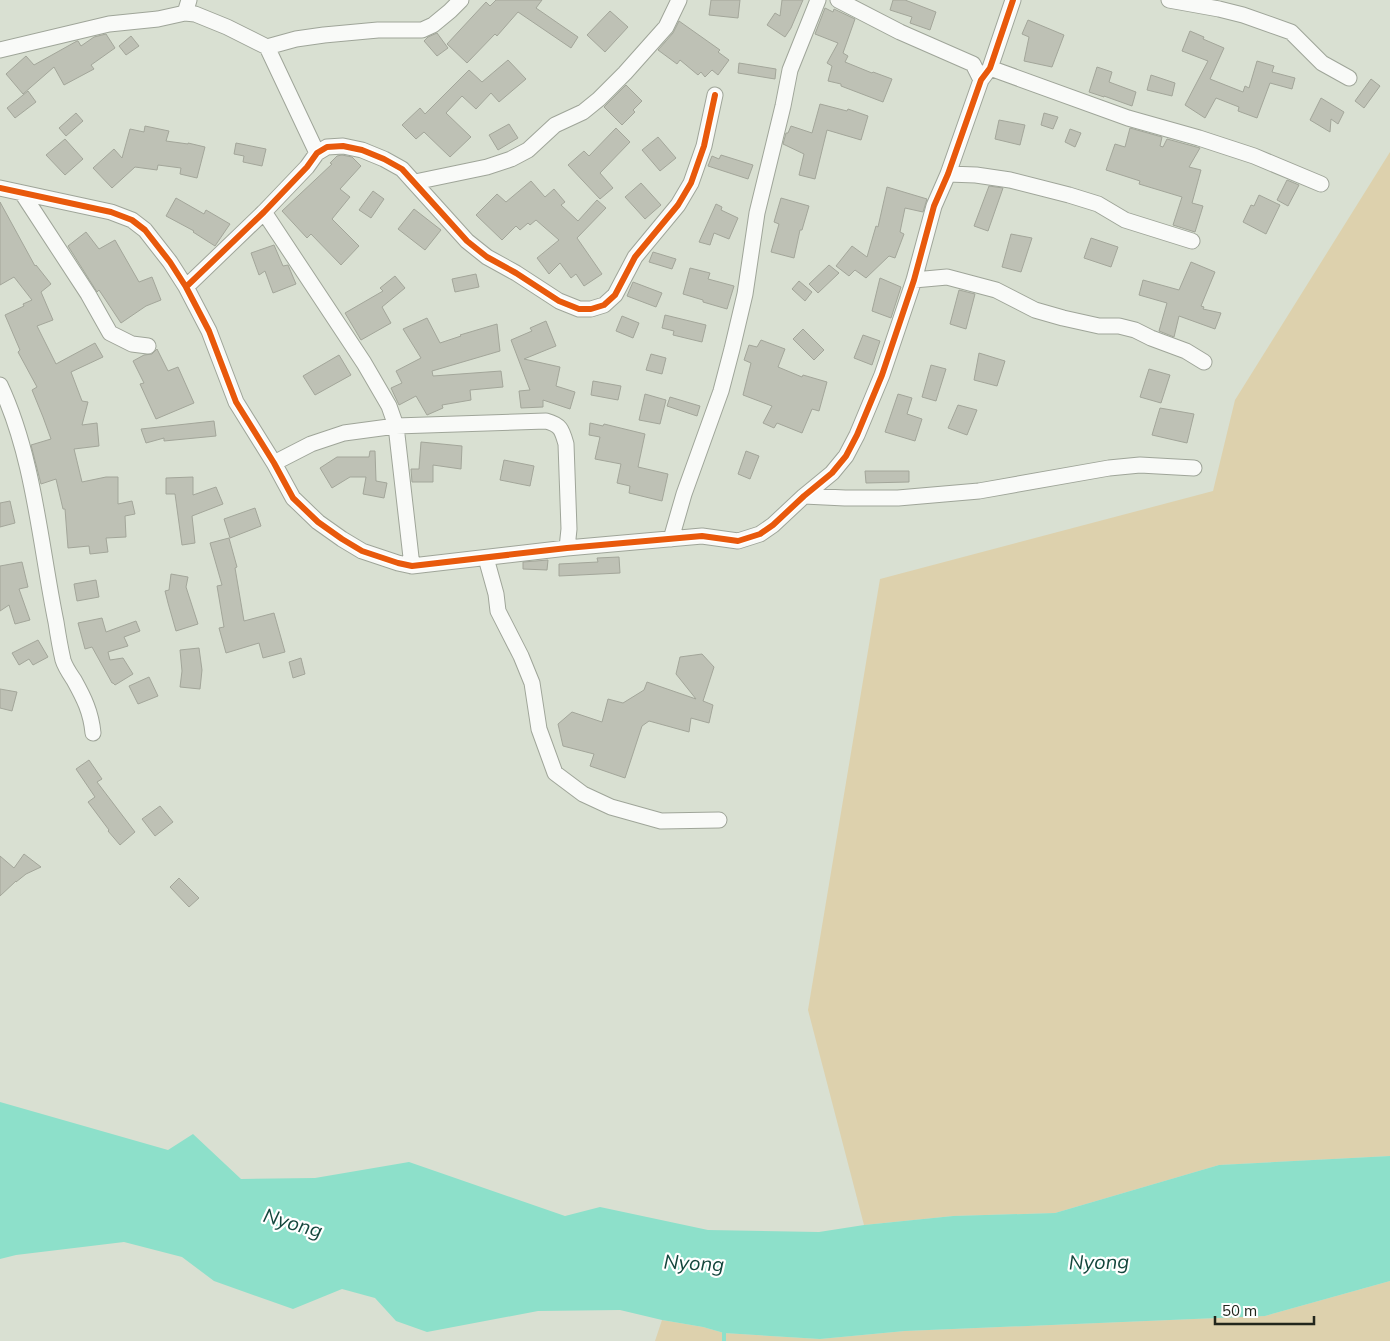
<svg xmlns="http://www.w3.org/2000/svg" width="1390" height="1341" viewBox="0 0 1390 1341" font-family="Mulish,sans-serif">
	<rect width="100%" height="100%" fill="#d9e0d2"/>
	<!-- green -->
	<path fill="#ddd1ad" d="M 1390,152 L 1390,1156 L 1219,1165 L 1055,1213 L 953,1216 L 864,1225 L 808,1010 L 880,579 L 1213,491 L 1235,400 Z
		M 1390,1281 L 1390,1341 L 655,1341 L 662,1320 L 703,1327 L 724,1333 L 820,1339 L 905,1331 L 1265,1316 Z"/>
	<!-- water -->
	<path fill="#8de0ca" d="M 0,1102 L 168,1150 L 193,1134 L 241,1179 L 315,1178 L 409,1162 L 565,1216 L 600,1207 L 708,1230 L 819,1232 L 864,1225 L 953,1216 L 1055,1213 L 1219,1165 L 1390,1156 L 1390,1281 L 1265,1316 L 905,1331 L 820,1339 L 724,1333 L 703,1327 L 662,1320 L 620,1310 L 538,1311 L 427,1332 L 396,1321 L 375,1298 L 342,1289 L 293,1309 L 214,1281 L 182,1257 L 124,1242 L 16,1255 L 0,1259 Z"/>
	<g fill="none" stroke-linecap="round" stroke-linejoin="round">
		<!-- stream -->
		<path stroke="#8de0ca" stroke-width="4" d="M 724,1333 L 724,1341"/>
	</g>
	<!-- building -->
	<path fill="#bec1b5" stroke="#a3a69a" d="M 496,0 L 542,0 L 536,8 L 578,37 L 571,48 L 518,12 L 497,36 L 495,34 L 467,63 L 447,44 L 486,2 L 490,6 Z
		M 711,0 L 740,0 L 738,18 L 709,15 Z
		M 782,0 L 803,0 L 791,28 L 785,37 L 767,25 L 775,13 L 780,16 Z
		M 893,0 L 905,0 L 936,12 L 930,30 L 910,23 L 912,17 L 890,10 Z
		M 825,8 L 833,12 L 834,9 L 855,19 L 843,53 L 848,56 L 845,62 L 872,73 L 873,72 L 892,79 L 883,102 L 841,86 L 841,84 L 828,81 L 832,66 L 827,63 L 838,43 L 815,34 Z
		M 610,11 L 628,27 L 605,52 L 587,35 Z
		M 1028,20 L 1064,35 L 1052,67 L 1024,61 L 1029,37 L 1022,34 Z
		M 679,21 L 720,50 L 718,52 L 729,60 L 718,75 L 712,70 L 705,77 L 701,72 L 698,75 L 680,60 L 677,64 L 658,50 L 673,33 Z
		M 1190,31 L 1204,37 L 1203,39 L 1224,48 L 1210,79 L 1243,92 L 1245,86 L 1249,88 L 1257,61 L 1274,66 L 1272,72 L 1295,78 L 1292,89 L 1270,83 L 1257,118 L 1238,111 L 1239,107 L 1216,98 L 1205,118 L 1185,105 L 1208,61 L 1182,51 Z
		M 437,33 L 448,48 L 437,56 L 424,41 L 428,37 Z
		M 106,34 L 115,48 L 91,65 L 94,69 L 64,85 L 54,67 L 23,94 L 6,74 L 26,56 L 34,65 L 77,41 L 78,41 L 81,46 L 94,37 Z
		M 131,36 L 139,46 L 126,55 L 119,46 Z
		M 508,60 L 526,79 L 499,102 L 491,93 L 476,109 L 462,96 L 446,113 L 471,137 L 450,157 L 424,132 L 416,139 L 402,125 L 420,108 L 425,114 L 469,70 L 482,82 Z
		M 739,63 L 776,69 L 775,79 L 738,73 Z
		M 1097,67 L 1112,72 L 1109,82 L 1136,92 L 1132,106 L 1104,96 L 1104,97 L 1089,92 Z
		M 1151,75 L 1175,83 L 1172,96 L 1147,90 Z
		M 1371,79 L 1380,86 L 1364,108 L 1355,101 Z
		M 626,85 L 642,101 L 633,110 L 635,112 L 622,125 L 604,107 Z
		M 28,91 L 36,102 L 15,118 L 7,108 Z
		M 1321,98 L 1344,112 L 1338,124 L 1331,119 L 1330,132 L 1310,120 Z
		M 820,104 L 847,111 L 848,109 L 868,116 L 861,140 L 827,130 L 815,179 L 799,175 L 804,154 L 783,144 L 786,133 L 788,133 L 791,126 L 812,133 Z
		M 76,113 L 83,121 L 66,136 L 59,128 Z
		M 1044,113 L 1058,117 L 1053,129 L 1041,125 Z
		M 999,120 L 1025,125 L 1020,145 L 995,139 Z
		M 509,124 L 518,138 L 498,150 L 489,135 Z
		M 145,126 L 169,131 L 166,141 L 188,144 L 188,143 L 205,147 L 197,178 L 180,174 L 181,168 L 158,165 L 157,170 L 135,167 L 112,188 L 93,168 L 114,149 L 122,158 L 130,129 L 144,132 Z
		M 616,128 L 630,142 L 600,173 L 613,188 L 600,199 L 568,165 L 584,151 L 589,156 Z
		M 1130,128 L 1162,137 L 1160,146 L 1163,147 L 1167,139 L 1200,148 L 1189,167 L 1201,170 L 1192,203 L 1203,206 L 1195,232 L 1173,225 L 1182,197 L 1139,184 L 1140,181 L 1106,170 L 1115,144 L 1125,147 Z
		M 1070,129 L 1081,133 L 1075,147 L 1065,142 Z
		M 658,137 L 676,158 L 660,171 L 642,150 Z
		M 65,139 L 83,159 L 65,175 L 46,155 Z
		M 236,143 L 266,149 L 262,166 L 243,162 L 244,156 L 234,154 Z
		M 342,155 L 352,157 L 361,166 L 340,189 L 350,197 L 332,219 L 359,246 L 341,265 L 311,234 L 307,238 L 282,211 L 332,164 L 330,163 L 337,156 Z
		M 721,155 L 753,165 L 748,179 L 708,166 L 712,156 L 719,159 Z
		M 1287,180 L 1299,185 L 1288,206 L 1277,200 Z
		M 531,181 L 545,197 L 554,189 L 565,202 L 561,205 L 578,221 L 597,200 L 606,208 L 577,238 L 602,274 L 584,286 L 576,274 L 571,278 L 560,263 L 549,274 L 537,258 L 559,240 L 536,220 L 530,225 L 528,223 L 520,230 L 516,226 L 502,240 L 476,215 L 497,194 L 506,202 Z
		M 641,183 L 661,205 L 645,219 L 625,197 Z
		M 989,186 L 1003,188 L 988,231 L 974,226 Z
		M 887,187 L 927,199 L 923,212 L 905,208 L 900,232 L 904,234 L 895,258 L 889,256 L 866,278 L 855,270 L 849,276 L 836,266 L 852,246 L 867,257 L 876,226 L 878,227 Z
		M 373,191 L 384,199 L 371,218 L 359,210 Z
		M 1259,195 L 1280,205 L 1266,234 L 1243,222 L 1251,205 L 1254,206 Z
		M 176,198 L 204,214 L 206,210 L 230,224 L 215,246 L 193,232 L 194,231 L 166,216 Z
		M 781,198 L 809,206 L 802,230 L 800,230 L 794,258 L 771,252 L 779,224 L 774,222 Z
		M 0,202 L 35,266 L 36,265 L 51,284 L 41,292 L 53,320 L 37,326 L 56,364 L 95,343 L 103,357 L 71,372 L 82,401 L 88,402 L 82,425 L 97,423 L 99,446 L 74,449 L 82,482 L 106,477 L 118,477 L 118,504 L 132,501 L 135,514 L 125,516 L 126,537 L 106,538 L 108,552 L 90,554 L 89,546 L 68,548 L 65,509 L 63,509 L 56,479 L 41,484 L 31,445 L 51,439 L 43,417 L 32,390 L 37,387 L 18,352 L 20,350 L 5,315 L 24,306 L 23,304 L 32,300 L 14,277 L 0,285 Z
		M 716,204 L 722,207 L 721,210 L 738,218 L 729,239 L 714,233 L 710,245 L 699,242 Z
		M 414,209 L 441,230 L 425,250 L 398,229 Z
		M 86,232 L 99,249 L 115,240 L 139,282 L 152,277 L 161,300 L 146,306 L 121,323 L 99,290 L 97,292 L 68,246 Z
		M 1011,234 L 1032,238 L 1021,272 L 1002,267 Z
		M 1091,238 L 1118,247 L 1111,267 L 1084,258 Z
		M 274,245 L 283,266 L 288,265 L 296,284 L 273,293 L 265,271 L 259,275 L 251,253 Z
		M 653,252 L 676,259 L 672,269 L 649,262 Z
		M 1191,262 L 1215,272 L 1201,306 L 1204,307 L 1203,309 L 1221,313 L 1215,329 L 1179,316 L 1174,337 L 1159,331 L 1167,303 L 1139,295 L 1143,280 L 1179,290 Z
		M 829,265 L 839,273 L 818,293 L 809,284 Z
		M 690,268 L 710,273 L 708,279 L 734,286 L 727,309 L 703,302 L 703,300 L 683,294 Z
		M 476,274 L 479,287 L 455,292 L 452,279 Z
		M 395,276 L 405,288 L 382,307 L 391,323 L 361,340 L 345,313 L 383,291 L 380,288 Z
		M 880,278 L 901,287 L 891,318 L 872,311 Z
		M 799,281 L 812,292 L 805,301 L 792,289 Z
		M 633,282 L 662,293 L 656,307 L 627,296 Z
		M 959,290 L 975,294 L 966,329 L 950,324 Z
		M 665,315 L 706,325 L 702,342 L 673,335 L 674,331 L 662,328 Z
		M 622,316 L 639,323 L 633,338 L 616,331 Z
		M 427,318 L 440,343 L 461,336 L 460,335 L 497,324 L 500,351 L 432,371 L 433,376 L 501,371 L 503,387 L 470,390 L 471,400 L 442,405 L 443,408 L 427,415 L 416,396 L 399,405 L 391,388 L 402,383 L 396,371 L 421,358 L 403,329 Z
		M 546,321 L 556,346 L 524,359 L 560,367 L 556,386 L 575,392 L 570,409 L 543,400 L 543,407 L 521,408 L 519,391 L 530,390 L 511,340 L 532,331 L 530,328 Z
		M 803,329 L 824,350 L 814,360 L 793,339 Z
		M 863,335 L 880,341 L 872,365 L 854,358 Z
		M 761,340 L 785,349 L 778,367 L 802,377 L 803,375 L 827,382 L 819,411 L 812,409 L 802,433 L 777,423 L 774,428 L 763,423 L 772,406 L 743,395 L 751,363 L 744,360 L 749,345 L 757,347 Z
		M 157,349 L 168,371 L 178,367 L 194,403 L 156,419 L 140,384 L 144,383 L 133,361 L 144,355 L 152,354 Z
		M 979,353 L 1005,361 L 997,386 L 974,380 Z
		M 651,354 L 666,358 L 662,374 L 646,370 Z
		M 339,355 L 351,375 L 315,395 L 303,376 Z
		M 931,365 L 946,369 L 936,401 L 922,397 Z
		M 1149,369 L 1170,375 L 1161,403 L 1140,397 Z
		M 593,381 L 621,386 L 618,400 L 591,395 Z
		M 645,394 L 666,400 L 660,424 L 639,420 Z
		M 898,394 L 912,398 L 907,414 L 922,419 L 915,441 L 885,432 Z
		M 670,397 L 700,406 L 697,416 L 667,406 Z
		M 958,405 L 977,410 L 967,435 L 948,428 Z
		M 1160,408 L 1194,414 L 1187,443 L 1152,435 Z
		M 214,421 L 216,436 L 164,441 L 164,438 L 146,443 L 141,429 Z
		M 590,423 L 603,426 L 604,424 L 645,434 L 638,467 L 668,474 L 662,501 L 629,493 L 630,486 L 617,483 L 621,464 L 595,459 L 600,437 L 589,435 Z
		M 421,442 L 462,446 L 461,469 L 433,465 L 433,482 L 412,482 L 411,469 L 419,469 Z
		M 370,451 L 375,451 L 376,481 L 387,483 L 384,498 L 363,494 L 366,477 L 350,477 L 332,488 L 320,468 L 337,457 L 369,457 Z
		M 746,451 L 759,456 L 750,479 L 738,474 Z
		M 504,460 L 534,466 L 530,486 L 500,480 Z
		M 865,471 L 909,471 L 909,482 L 866,483 Z
		M 193,477 L 193,495 L 216,487 L 223,504 L 192,516 L 195,543 L 182,545 L 175,494 L 166,494 L 166,478 Z
		M 10,501 L 15,523 L 0,527 L 0,503 Z
		M 255,508 L 261,526 L 230,538 L 224,519 Z
		M 229,538 L 237,567 L 235,568 L 244,621 L 274,613 L 285,652 L 263,658 L 259,643 L 226,653 L 219,628 L 224,627 L 217,586 L 222,585 L 210,543 Z
		M 619,557 L 620,573 L 559,576 L 559,564 L 598,562 L 597,558 Z
		M 548,560 L 547,570 L 523,569 L 523,562 Z
		M 22,562 L 28,587 L 19,589 L 30,620 L 15,624 L 9,605 L 0,611 L 0,566 Z
		M 171,574 L 188,577 L 186,587 L 198,624 L 176,631 L 168,603 L 165,591 L 169,590 Z
		M 96,580 L 99,597 L 77,601 L 74,584 Z
		M 102,618 L 106,632 L 136,621 L 140,631 L 124,637 L 128,646 L 108,652 L 110,660 L 123,658 L 133,674 L 115,685 L 113,683 L 112,683 L 92,647 L 85,649 L 78,623 Z
		M 38,640 L 48,657 L 33,665 L 29,659 L 19,665 L 12,653 Z
		M 199,648 L 202,670 L 200,689 L 180,687 L 182,671 L 180,650 Z
		M 702,654 L 714,667 L 703,701 L 713,705 L 709,723 L 691,718 L 689,732 L 649,721 L 642,726 L 625,778 L 590,766 L 594,754 L 563,746 L 558,724 L 572,712 L 602,722 L 608,699 L 623,703 L 644,690 L 647,682 L 696,699 L 676,674 L 680,657 Z
		M 301,658 L 305,674 L 293,678 L 289,662 Z
		M 149,677 L 158,696 L 138,704 L 129,686 Z
		M 0,689 L 17,692 L 12,711 L 0,708 Z
		M 89,760 L 102,779 L 97,782 L 135,832 L 120,845 L 108,831 L 109,830 L 88,802 L 95,797 L 76,769 Z
		M 160,806 L 173,822 L 155,836 L 142,819 Z
		M 24,854 L 41,867 L 26,874 L 16,882 L 16,881 L 0,896 L 0,856 L 14,868 Z
		M 179,878 L 199,898 L 189,907 L 170,887 Z"/>
	<g fill="none" stroke-linecap="round" stroke-linejoin="round">
		<!-- minor casing -->
		<g stroke="#9fa599" stroke-width="17">
			<path id="minor" d="M 189,0 L 185,13 L 195,14 L 227,27 L 267,47 L 317,153
				M 838,0 L 900,32 L 973,64 L 981,80
				M 1169,0 L 1219,9 L 1243,15 L 1291,32 L 1322,63 L 1349,78
				M 267,47 L 296,39 L 324,35 L 378,30 L 422,30 L 433,25 L 450,11 L 461,0
				M 0,50 L 109,24 L 158,19 L 185,13
				M 990,68 L 1128,118 L 1199,138 L 1254,156 L 1321,184
				M 948,174 L 976,175 L 1010,180 L 1069,195 L 1098,204 L 1125,220 L 1192,241
				M 415,182 L 487,167 L 511,159 L 528,150 L 555,125 L 583,112 L 599,99 L 625,73 L 666,27 L 679,0
				M 0,188 L 111,212 L 132,220 L 145,230 L 170,262 L 186,287 L 209,331 L 236,402 L 274,463 L 293,498 L 318,522 L 342,539 L 362,551 L 398,563 L 412,566 L 567,548 L 702,536 L 738,541 L 760,534 L 773,525 L 804,496 L 832,473 L 846,456 L 857,435 L 882,375 L 914,280 L 934,206 L 948,174 L 981,80 L 990,68 L 1013,0
				M 22,193 L 88,294 L 110,333 L 132,344 L 148,346
				M 264,212 L 364,363 L 389,406 L 396,426 L 412,566
				M 914,280 L 947,277 L 996,290 L 1035,310 L 1063,318 L 1099,326 L 1119,326 L 1135,330 L 1151,338 L 1186,351 L 1204,362
				M 186,287 L 264,212 L 307,167 L 317,153 L 327,147 L 343,146 L 362,150 L 384,159 L 402,169 L 467,241 L 487,257 L 516,273 L 559,301 L 579,309 L 591,309 L 604,305 L 615,295 L 635,257 L 678,205 L 691,183 L 704,146 L 715,95
				M 0,385 C 34,457 40,544 56,622 C 58,635 60,647 63,660 C 65,667 70,674 74,680 C 84,698 91,712 93,733
				M 274,463 L 311,444 L 344,433 L 396,426 L 546,421 C 561,425 562,430 566,444 L 569,529 L 567,548
				M 804,496 L 845,498 L 898,498 L 979,491 L 1109,468 L 1140,465 L 1194,468
				M 671,539 L 684,494 L 721,391 L 732,349 L 745,294 L 757,213 L 783,106 L 790,70 L 818,0
				M 486,558 L 496,594 L 498,611 L 521,656 L 532,683 L 539,729 L 555,773 L 583,794 L 611,807 L 661,821 L 719,820"/>
		</g>
		<!-- minor -->
		<use href="#minor" stroke="#f9faf8" stroke-width="15"/>
		<!-- cycleway casing -->
		<g stroke="#fff" stroke-width="9">
			<path id="cycleway" d="M 0,188 L 111,212 L 132,220 L 145,230 L 170,262 L 186,287 L 209,331 L 236,402 L 274,463 L 293,498 L 318,522 L 342,539 L 362,551 L 398,563 L 412,566 L 567,548 L 702,536 L 738,541 L 760,534 L 773,525 L 804,496 L 832,473 L 846,456 L 857,435 L 882,375 L 914,280 L 934,206 L 948,174 L 981,80 L 990,68 L 1013,0
				M 186,287 L 264,212 L 307,167 L 317,153 L 327,147 L 343,146 L 362,150 L 384,159 L 402,169 L 467,241 L 487,257 L 516,273 L 559,301 L 579,309 L 591,309 L 604,305 L 615,295 L 635,257 L 678,205 L 691,183 L 704,146 L 715,95"/>
		</g>
		<!-- cycleway -->
		<use href="#cycleway" stroke="#e8590c" stroke-width="6"/>
	</g>
	<g text-anchor="middle" stroke-width="4.5" stroke-linejoin="round" paint-order="stroke">
		<!-- water labels -->
		<g font-size="20" font-style="italic" fill="#14473d" stroke="#fff">
			<text transform="translate(293 1223) rotate(16)" y="7">Nyong</text>
			<text transform="translate(1099 1262) rotate(-1)" y="7">Nyong</text>
			<text transform="translate(694 1263) rotate(3)" y="7">Nyong</text>
		</g>
	</g>
	<!-- scale -->
	<path d="M1215 1316v8h99v-8" fill="none" stroke="#21261c" stroke-width="2.5"/>
	<text x="1222" y="1316" font-size="15" fill="#21261c" stroke="#ffffff" stroke-width="4" paint-order="stroke">50 m</text>
</svg>
